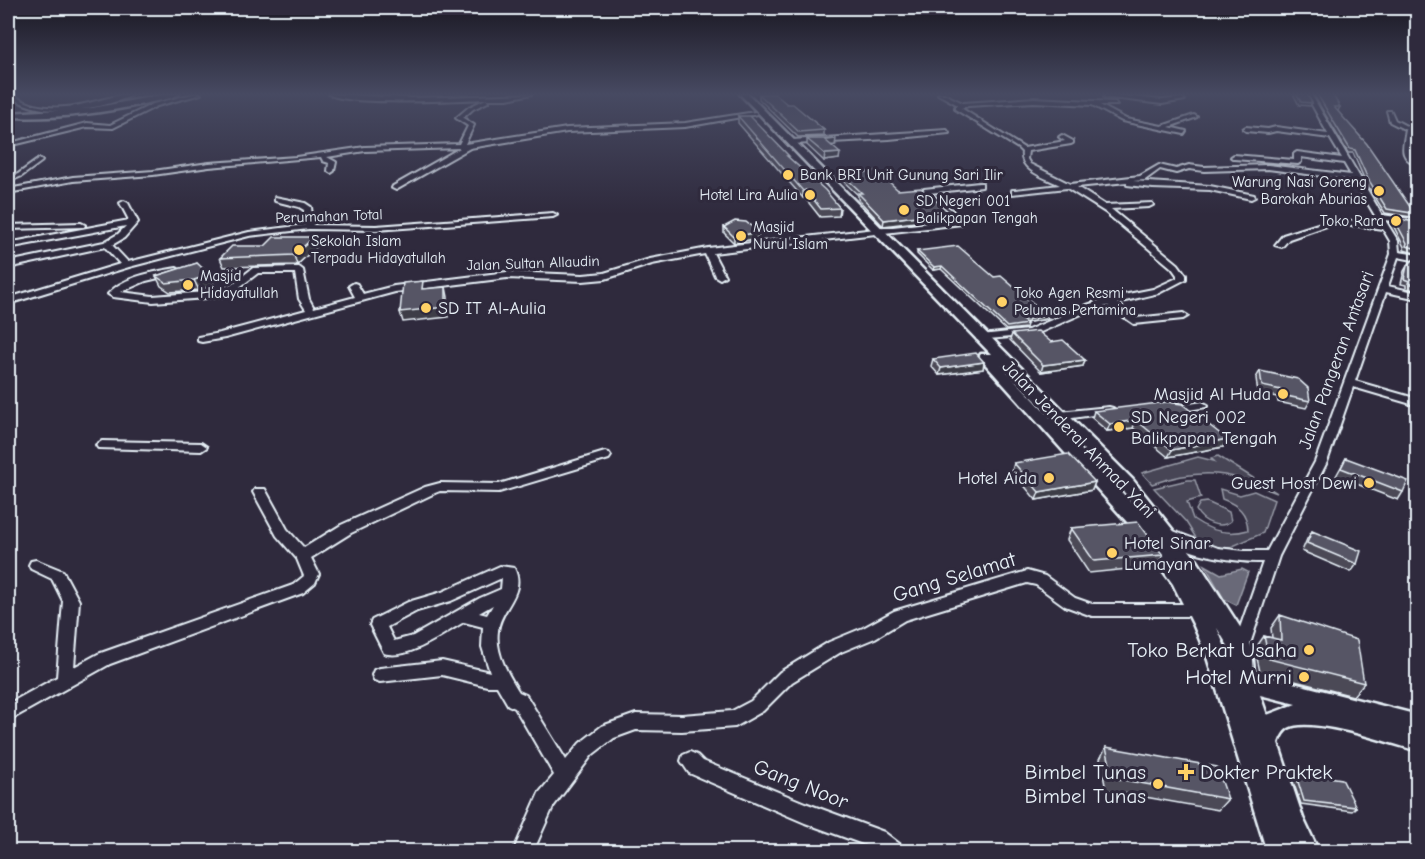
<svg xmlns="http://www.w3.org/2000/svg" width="1425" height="859" viewBox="0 0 1425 859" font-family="'Comic Neue',sans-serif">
	<rect width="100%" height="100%" fill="#2f2a3d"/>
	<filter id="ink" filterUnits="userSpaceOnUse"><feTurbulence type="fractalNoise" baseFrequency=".0167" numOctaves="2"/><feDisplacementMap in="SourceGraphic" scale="12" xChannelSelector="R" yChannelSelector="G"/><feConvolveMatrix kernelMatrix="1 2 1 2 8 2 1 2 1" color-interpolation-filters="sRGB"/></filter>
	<g filter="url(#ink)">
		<!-- green -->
		<path fill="#464455" stroke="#979aa6" stroke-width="1.5" d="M 1218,456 L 1277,493 C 1265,489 1253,483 1241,479 C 1211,469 1181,474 1152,484 L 1142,473 L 1198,457 L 1214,461 L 1211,458 Z
			M 1188,480 L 1195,480 L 1201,498 L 1187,502 L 1193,519 C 1210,531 1228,536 1248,530 C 1247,512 1238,505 1222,499 L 1220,489 L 1240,495 L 1254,491 L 1274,500 L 1263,533 L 1226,549 L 1206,544 L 1196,538 L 1186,522 L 1154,488 Z
			M 1207,502 L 1229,512 L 1231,521 C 1220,530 1202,522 1196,510 L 1200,503 Z"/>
		<!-- water -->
		<path fill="#696978" stroke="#9c9fab" stroke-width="1.5" d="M 1205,565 L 1221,574 L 1242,569 L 1248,572 L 1236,605 L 1224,599 Z"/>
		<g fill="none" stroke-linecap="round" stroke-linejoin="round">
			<!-- minor casing -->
			<g stroke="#e8f1f8" stroke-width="4">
				<path id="minor" d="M 8,94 C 16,94 17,98 24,101 C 36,107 52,108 65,107 C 87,106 116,93 134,94 C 101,111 36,120 8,94 Z
					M 193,94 L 201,94 L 157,106 L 113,128 L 87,127 L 17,144 L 14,142 L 87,123 L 110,125 L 153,104 Z
					M 329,94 L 411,98 L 532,94 L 507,99 L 486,99 L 488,102 L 473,109 L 463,118 L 474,125 L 465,144 L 567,128 L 685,123 L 755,112 L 758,114 L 685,127 L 567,132 L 470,148 L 396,190 L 392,188 L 393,186 L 460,148 L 365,151 L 327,157 L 336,162 L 334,171 L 331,173 L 328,171 L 329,163 L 323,161 L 321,157 L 209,167 L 153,175 L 73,181 L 8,193 L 8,189 L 73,177 L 153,171 L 209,163 L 296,157 L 365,147 L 459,144 L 468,126 L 456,118 L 469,107 L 486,99 C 458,100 346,106 329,94 Z
					M 938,94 L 944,94 L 963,103 L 1034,98 L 1115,102 L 1117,105 L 1100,105 L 1126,119 L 1162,126 L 1194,115 L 1197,117 L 1169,127 L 1186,131 L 1184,134 L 1122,121 L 1092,105 L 1034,102 L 968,106 L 961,108 L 1024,148 L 1065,141 L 1059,137 L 1062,135 L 1073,141 L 1073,143 L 1071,144 L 1028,151 L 1027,159 L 1030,164 L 1070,184 L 1140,176 L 1159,165 L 1176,169 L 1189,165 L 1204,167 L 1268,165 L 1351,175 L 1344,163 L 1301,157 L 1301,162 L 1298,164 L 1234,159 L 1231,157 L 1234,155 L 1294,160 L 1294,154 L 1297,152 L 1342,158 L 1330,138 L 1276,131 L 1268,133 L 1246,131 L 1243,129 L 1246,127 L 1268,129 L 1276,127 L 1328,134 L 1306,94 L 1311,94 L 1382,215 L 1418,220 L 1418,224 L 1385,220 L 1398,241 L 1399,252 L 1418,255 L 1418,261 L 1398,257 L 1388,286 L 1418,293 L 1418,299 L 1386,292 L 1355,381 L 1418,399 L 1418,406 L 1353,387 L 1327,462 L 1279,556 L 1247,653 L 1241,655 L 1235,653 L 1233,648 L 1263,562 C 1240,563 1174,553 1161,534 L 1163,530 L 1168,529 L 1218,548 L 1244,551 L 1267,551 L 1315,462 L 1391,254 L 1390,241 L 1383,229 L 1335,223 L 1289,239 L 1282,247 L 1275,245 L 1283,235 L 1334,219 L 1380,224 L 1354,180 L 1268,169 L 1204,171 L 1189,169 L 1176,173 L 1160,169 L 1145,180 L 1133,181 L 1210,186 L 1254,195 L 1255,197 L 1251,199 L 1210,190 L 1153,188 L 1127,185 L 1127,182 L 1077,187 L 1105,205 L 1152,203 L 1153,205 L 1149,207 L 1111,209 L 1178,264 L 1186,275 L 1186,279 L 1159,293 L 1117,303 L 1136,318 L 1183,313 L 1188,316 L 1183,319 L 1134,324 L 1108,306 L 1093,309 L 1034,335 L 977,340 L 976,338 L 981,335 L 1028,330 L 1087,305 L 1108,298 L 1153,289 L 1177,278 L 1177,275 L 1172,268 L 1105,212 L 1067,188 L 1012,194 L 1012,190 L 1015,190 L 1060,185 C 1047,178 1019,171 1022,152 L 1018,148 L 955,109 L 955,107 L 958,105 Z
					M 1106,94 L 1162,100 L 1182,98 L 1185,100 L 1162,104 L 1104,97 Z
					M 1387,111 L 1391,111 L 1395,120 L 1412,129 C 1411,141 1406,154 1418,161 L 1418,166 C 1398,157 1403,148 1406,130 L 1390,122 Z
					M 947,130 L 949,133 L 889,139 L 792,144 L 789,142 L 792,140 Z
					M 39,159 L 42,161 L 41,162 L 22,176 L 8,182 L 8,178 L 18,174 Z
					M 979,183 L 982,183 L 982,187 L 930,193 L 963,219 L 964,221 L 962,224 L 713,253 L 725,276 L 720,279 L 715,276 L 705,254 L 652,264 L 605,279 L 583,281 L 507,278 L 395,292 L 225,338 L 202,342 L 198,341 L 198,337 L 220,333 L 306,310 L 299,299 L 295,273 L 258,273 L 232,293 L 220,297 L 153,302 L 113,297 L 108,294 C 124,276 154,272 177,268 L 181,271 L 180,273 L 146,281 L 121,292 L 153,296 L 219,291 L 226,289 L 253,268 L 299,267 L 303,270 L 309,299 L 314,308 L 355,297 L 349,286 L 354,283 L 357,284 L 363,294 L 394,286 L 507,272 L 583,275 L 604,273 L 650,259 L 708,248 L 954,220 L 920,191 L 924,189 Z
					M 275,197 L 305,203 L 311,207 L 313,225 L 376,226 L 553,213 L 557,215 L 553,217 L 376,230 L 309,229 L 249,236 L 129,267 L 8,304 L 8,298 L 120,264 L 105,247 L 8,268 L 8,262 L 104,242 L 118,234 L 126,226 L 8,248 L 8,243 L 129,220 L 120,203 L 124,201 L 128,203 L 138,222 L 124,238 L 112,245 L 128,262 L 249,232 L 305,225 L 304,210 L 299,207 L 275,201 Z
					M 81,223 L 85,225 L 84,227 L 8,229 L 8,225 Z
					M 1171,402 L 1184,405 L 1202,402 L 1208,405 L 1206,407 L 1184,411 L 1167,407 L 1165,405 Z
					M 1109,407 L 1113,408 L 1115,410 L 1113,412 L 1059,420 L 1053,416 L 1059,412 Z
					M 102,441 L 201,443 L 207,447 L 201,451 L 98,448 L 96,445 Z
					M 605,452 L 609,453 L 611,456 L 609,459 L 499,492 L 440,491 L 435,493 L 351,533 L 311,558 L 319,574 L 315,583 L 303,593 L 110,664 L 8,721 L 8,704 L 57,677 L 63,601 L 52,579 L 31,569 L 29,565 L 31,561 L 36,560 L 63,571 L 79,601 L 74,667 L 98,654 L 293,585 L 304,576 L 297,559 L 277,536 L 253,492 L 255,489 L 265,489 L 287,529 L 304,548 L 341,525 L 425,487 L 440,483 L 499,484 Z
					M 500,566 L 514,568 C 527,593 500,608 498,631 C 495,653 508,674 519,692 L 526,695 L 566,760 L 580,743 L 602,726 L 636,714 L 682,715 L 732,711 L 751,701 L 780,672 L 829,642 L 863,628 L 894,611 L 1027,571 L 1045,576 L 1075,598 L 1092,604 L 1198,604 L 1203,606 L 1206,610 L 1203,614 L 1198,616 L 1092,616 L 1065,606 L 1036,585 L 1027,583 L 905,620 L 875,638 L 841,652 L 792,682 L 763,711 L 735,727 L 682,731 L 636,730 L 614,738 L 592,755 L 553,807 L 533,852 L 513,852 L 539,793 L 554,775 L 515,708 L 508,705 L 497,686 L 487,686 L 442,675 L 380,682 L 374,680 L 372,675 L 374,670 L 380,668 L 442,661 L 490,672 L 482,647 L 483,627 L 464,622 C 444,633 408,661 384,653 L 370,625 L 372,620 L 408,602 L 442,592 ZM 502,578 L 501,589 L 480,598 L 413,636 L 394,641 L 387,627 L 417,611 L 451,601 ZM 493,605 L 487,615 L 479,613 Z
					M 690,752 L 697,755 L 703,761 L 805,803 L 884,832 L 901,845 L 904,852 L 877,852 L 871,847 L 805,823 L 689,773 L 681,761 L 683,755 Z"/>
			</g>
			<!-- secondary casing -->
			<g stroke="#e8f1f8" stroke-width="5">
				<path id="secondary" d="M 167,94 L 179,94 C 169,100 154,101 143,104 C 98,114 53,119 8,117 L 8,113 L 92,108 Z
					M 740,94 L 748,94 L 1133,480 L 1196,559 L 1249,641 L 1252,648 L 1254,673 L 1418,715 L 1418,751 C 1393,744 1310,715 1288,728 C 1283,731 1280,737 1278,743 L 1303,818 L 1319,852 L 1267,852 L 1207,657 L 1194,626 L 1173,584 L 1127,522 L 979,357 L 981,354 L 991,354 ZM 1000,364 L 1121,488 L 1134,505 L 1127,498 ZM 1217,628 L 1230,649 L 1230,660 L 1229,657 ZM 1260,695 L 1296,704 L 1267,715 Z"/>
			</g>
			<!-- minor -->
			<use href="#minor" fill="#2f2a3d" fill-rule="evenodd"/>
			<!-- secondary -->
			<use href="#secondary" fill="#2f2a3d" fill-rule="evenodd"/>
		</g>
		<!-- wall -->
		<path fill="#4b4957" stroke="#e8f1f8" stroke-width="1.5" d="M 759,94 L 787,104 L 824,130 L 824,136 L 798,137 L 759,99 Z
			M 1293,94 L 1307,94 L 1312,103 L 1310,106 L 1299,105 Z
			M 1313,94 L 1332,94 L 1340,107 L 1338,111 L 1413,211 L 1418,211 L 1418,218 L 1385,213 L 1366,183 L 1353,153 L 1348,153 Z
			M 738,116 L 789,158 L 840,208 L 839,216 L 820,217 L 805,198 L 803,198 L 738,123 Z
			M 807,139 L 835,145 L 832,146 L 839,159 L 824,161 L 807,145 Z
			M 843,175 L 898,190 L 949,212 L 948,218 L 883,226 L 858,199 L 858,195 L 842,180 Z
			M 1394,219 L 1418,222 L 1418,254 L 1404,250 L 1404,247 L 1392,223 Z
			M 724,227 L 758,232 L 758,238 L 734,243 L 724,233 Z
			M 317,246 L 297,265 L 224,267 L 220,258 Z
			M 917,251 L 994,277 L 1047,319 L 1025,323 L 1027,324 L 1026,328 L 1006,330 L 941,269 L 933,270 L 917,254 Z
			M 1418,258 L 1418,291 L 1406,288 L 1406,285 L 1401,284 L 1404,271 L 1407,266 Z
			M 197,263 L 214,285 L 199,290 L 170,292 L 161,286 L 156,276 Z
			M 1012,334 L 1051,342 L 1085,360 L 1083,366 L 1041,372 L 1010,340 Z
			M 933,359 L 984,362 L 983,369 L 939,375 L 931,366 Z
			M 1260,371 L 1310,401 L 1306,408 L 1278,402 L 1277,397 L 1258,393 L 1256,378 Z
			M 1094,411 L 1227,439 L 1223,447 L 1168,457 L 1133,428 L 1107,431 L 1092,418 Z
			M 1346,458 L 1403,492 L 1398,500 L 1336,476 Z
			M 1014,463 L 1095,482 L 1092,490 L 1036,500 L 1012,471 Z
			M 1071,528 L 1163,555 L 1157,566 L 1089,573 L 1067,540 Z
			M 1312,531 L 1357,564 L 1351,572 L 1302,551 L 1307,539 Z
			M 1280,615 L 1364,683 L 1353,696 L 1260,672 L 1255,649 L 1264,636 L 1272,638 L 1271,628 Z
			M 1106,747 L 1228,799 L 1218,810 L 1106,790 L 1100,759 Z
			M 1295,772 L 1356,807 L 1352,811 L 1301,804 L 1291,776 Z"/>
		<!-- shaded-wall -->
		<path fill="#3d3c47" stroke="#e8f1f8" stroke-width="1.5" d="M 836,139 L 835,145 L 824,146 L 825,140 Z
			M 840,153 L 839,159 L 824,161 L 825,154 Z
			M 806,190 L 805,198 L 803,198 L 803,191 Z
			M 949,212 L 948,218 L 883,226 L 884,220 Z
			M 758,232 L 758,238 L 734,243 L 734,237 Z
			M 314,237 L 317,246 L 297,265 L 294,255 Z
			M 942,266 L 941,269 L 933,270 L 934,267 Z
			M 210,275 L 214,285 L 199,290 L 194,280 Z
			M 446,287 L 448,297 L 448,317 L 403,322 L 400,312 Z
			M 1048,316 L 1047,319 L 1021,323 L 1022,320 Z
			M 1085,360 L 1083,366 L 1041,372 L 1043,365 Z
			M 984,362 L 983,369 L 939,375 L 941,368 Z
			M 1136,420 L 1133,428 L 1107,431 L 1110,424 Z
			M 1227,439 L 1223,447 L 1168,457 L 1172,450 Z
			M 1095,482 L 1092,490 L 1036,500 L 1039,492 Z"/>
		<!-- building -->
		<path fill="#575565" stroke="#e8f1f8" stroke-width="1.5" d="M 759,94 L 775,94 L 787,104 L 793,104 L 824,130 L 799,132 Z
			M 1296,94 L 1307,94 L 1312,103 L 1301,102 Z
			M 1317,94 L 1332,94 L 1340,107 L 1334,107 L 1367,144 L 1413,211 L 1418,211 L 1418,214 L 1387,209 L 1368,179 L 1355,150 L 1350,149 Z
			M 738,116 L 750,116 L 789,156 L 787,156 L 825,190 L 840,208 L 821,209 L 806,190 L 803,191 Z
			M 807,139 L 836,139 L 825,140 L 840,153 L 825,154 Z
			M 877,171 L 898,190 L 921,188 L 949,212 L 884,220 L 858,193 L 862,193 L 843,175 Z
			M 1394,219 L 1418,222 L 1418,249 L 1406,246 L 1407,243 Z
			M 735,221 L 746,222 L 758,232 L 734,237 L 724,227 Z
			M 274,237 L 314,237 L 294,255 L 220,258 L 232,246 L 265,246 Z
			M 958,246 L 994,277 L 1001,276 L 1048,316 L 1022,320 L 1027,324 L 1007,327 L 942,266 L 934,267 L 917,251 Z
			M 1415,258 L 1418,258 L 1418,286 L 1408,283 L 1409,281 L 1404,279 L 1407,266 Z
			M 197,263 L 210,275 L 194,280 L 166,283 L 156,276 Z
			M 423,281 L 422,289 L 446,287 L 446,307 L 400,312 L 403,283 Z
			M 1038,331 L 1051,342 L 1063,340 L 1085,360 L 1043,365 L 1012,334 Z
			M 976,353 L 984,362 L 941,368 L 933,359 Z
			M 1260,371 L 1298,379 L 1308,388 L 1310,401 L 1282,395 L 1281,390 L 1262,386 Z
			M 1167,402 L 1182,404 L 1227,439 L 1172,450 L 1136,420 L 1110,424 L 1094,411 Z
			M 1068,454 L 1095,482 L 1039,492 L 1014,463 Z
			M 1346,458 L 1408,481 L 1403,492 L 1341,468 Z
			M 1138,522 L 1163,555 L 1094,561 L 1071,528 Z
			M 1312,531 L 1361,551 L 1357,564 L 1307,543 Z
			M 1280,615 L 1357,640 L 1364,683 L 1269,659 L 1264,636 L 1281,640 Z
			M 1106,747 L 1217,767 L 1228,799 L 1113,778 Z
			M 1295,772 L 1342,779 L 1356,807 L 1304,801 Z"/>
	</g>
	<!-- sky -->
	<linearGradient id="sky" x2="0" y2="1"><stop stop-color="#1a1722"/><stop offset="0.44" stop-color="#474a62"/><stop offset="1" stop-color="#474a62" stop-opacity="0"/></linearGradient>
	<rect width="1425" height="214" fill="url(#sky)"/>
	<!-- markers -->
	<g fill="#ffd166" stroke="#2f2a3d" stroke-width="2">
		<circle cx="788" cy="175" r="6"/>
		<circle cx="1379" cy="191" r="6"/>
		<circle cx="810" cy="195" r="6"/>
		<circle cx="904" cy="210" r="6"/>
		<circle cx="1396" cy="221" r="6"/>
		<circle cx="741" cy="236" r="6"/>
		<circle cx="299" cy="250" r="6"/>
		<circle cx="188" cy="285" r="6"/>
		<circle cx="1002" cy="302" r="6"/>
		<circle cx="426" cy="308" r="6"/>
		<circle cx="1283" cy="394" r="6"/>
		<circle cx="1119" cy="427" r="6"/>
		<circle cx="1049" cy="478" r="6"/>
		<circle cx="1369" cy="483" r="6"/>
		<circle cx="1112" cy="553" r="6"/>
		<circle cx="1309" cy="650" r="6"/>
		<circle cx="1304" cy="677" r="6"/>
		<path d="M1183 763h6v6h6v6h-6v6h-6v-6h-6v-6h6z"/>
		<circle cx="1158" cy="784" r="6"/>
	</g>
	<g text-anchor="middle" stroke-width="6" stroke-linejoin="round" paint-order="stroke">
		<!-- far-poi labels -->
		<g font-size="15" fill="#e8f1f8" stroke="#2f2a3d" text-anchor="start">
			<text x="800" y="180">Bank BRI Unit Gunung Sari Ilir</text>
			<text x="1367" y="187" text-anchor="end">Warung Nasi Goreng<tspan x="1367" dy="17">Barokah Aburias</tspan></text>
			<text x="798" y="200" text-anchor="end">Hotel Lira Aulia</text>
			<text x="916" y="206">SD Negeri 001<tspan x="916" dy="17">Balikpapan Tengah</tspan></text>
			<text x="1384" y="226" text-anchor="end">Toko Rara</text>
			<text x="753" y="232">Masjid<tspan x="753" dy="17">Nurul Islam</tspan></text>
			<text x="311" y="246">Sekolah Islam<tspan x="311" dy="17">Terpadu Hidayatullah</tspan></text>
			<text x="200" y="281">Masjid<tspan x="200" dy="17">Hidayatullah</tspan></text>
			<text x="1014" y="298">Toko Agen Resmi<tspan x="1014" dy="17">Pelumas Pertamina</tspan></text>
		</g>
		<!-- far-street labels -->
		<g font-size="15" fill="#e8f1f8" stroke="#2f2a3d">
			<text transform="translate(329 216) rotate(-2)" y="5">Perumahan Total</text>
			<text transform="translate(533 263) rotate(-2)" y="5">Jalan Sultan Allaudin</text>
		</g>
		<!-- poi labels -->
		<g font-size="18" fill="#e8f1f8" stroke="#2f2a3d" text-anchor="start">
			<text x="438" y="314">SD IT Al-Aulia</text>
			<text x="1271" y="400" text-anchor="end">Masjid Al Huda</text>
			<text x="1131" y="423">SD Negeri 002<tspan x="1131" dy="21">Balikpapan Tengah</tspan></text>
			<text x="1037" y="484" text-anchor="end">Hotel Aida</text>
			<text x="1357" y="489" text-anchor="end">Guest Host Dewi</text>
			<text x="1124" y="549">Hotel Sinar<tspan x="1124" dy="21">Lumayan</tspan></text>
		</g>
		<!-- street labels -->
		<g font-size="18" fill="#e8f1f8" stroke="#2f2a3d">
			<text transform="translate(1336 360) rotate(-70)" y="6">Jalan Pangeran Antasari</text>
			<text transform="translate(1079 439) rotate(46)" y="6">Jalan Jenderal Ahmad Yani</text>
		</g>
		<!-- near-street labels -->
		<g font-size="21" fill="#e8f1f8" stroke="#2f2a3d">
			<text transform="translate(954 577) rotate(-17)" y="7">Gang Selamat</text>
			<text transform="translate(801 784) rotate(22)" y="7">Gang Noor</text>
		</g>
		<!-- near-poi labels -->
		<g font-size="21" fill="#e8f1f8" stroke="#2f2a3d" text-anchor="end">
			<text x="1297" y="657">Toko Berkat Usaha</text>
			<text x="1292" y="684">Hotel Murni</text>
			<text x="1146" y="779">Bimbel Tunas<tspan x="1146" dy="24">Bimbel Tunas</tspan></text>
			<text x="1200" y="779" text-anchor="start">Dokter Praktek</text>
		</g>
	</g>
	<!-- margin -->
	<rect width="1425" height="859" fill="none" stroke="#2f2a3d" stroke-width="30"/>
	<rect x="15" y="15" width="1395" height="829" fill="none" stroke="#e8f1f8" stroke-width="2" filter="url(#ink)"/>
</svg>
